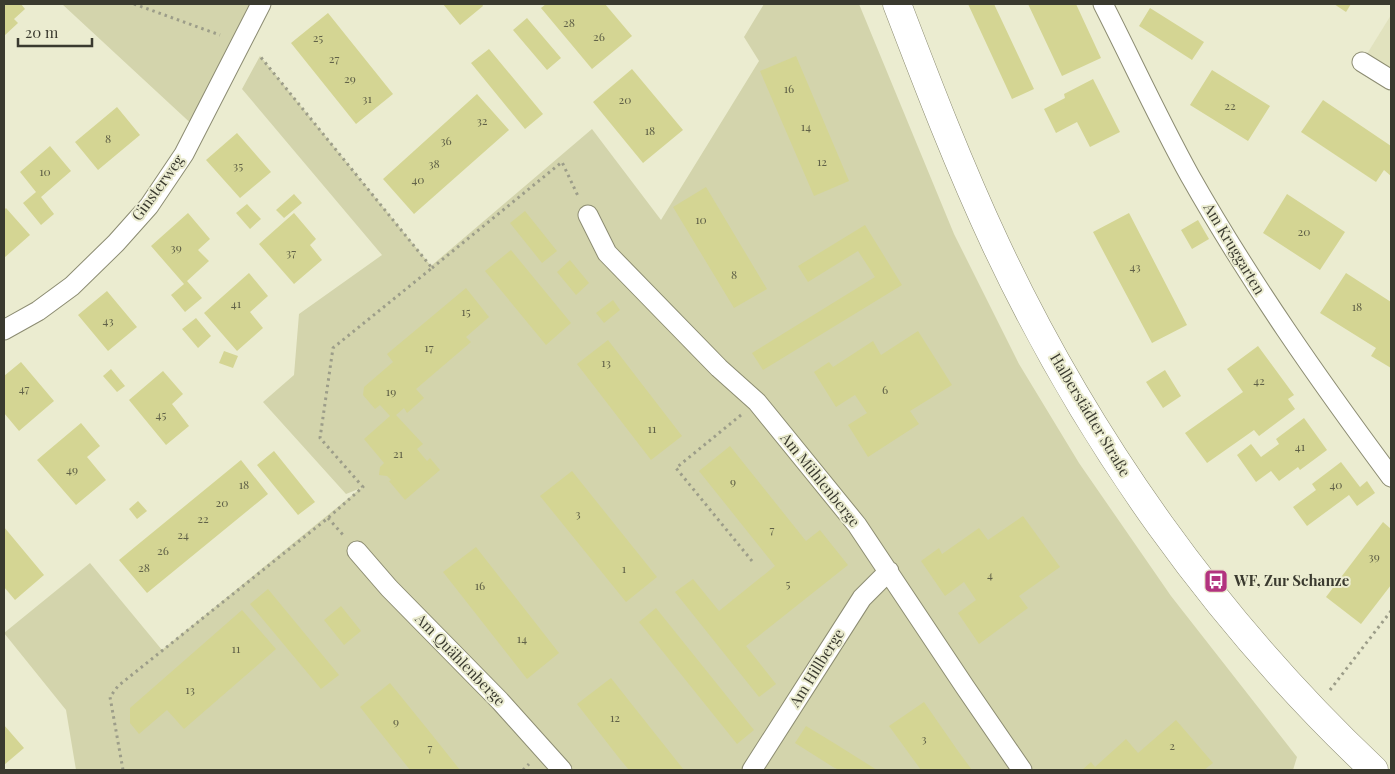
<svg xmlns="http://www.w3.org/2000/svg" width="1395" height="774" viewBox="0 0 1395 774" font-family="'Playfair Display',serif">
	<rect width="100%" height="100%" fill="#ebecd0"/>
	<!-- built -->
	<path fill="#e1e2be" d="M 1391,15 L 1391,80 L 1362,62 Z"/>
	<!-- green -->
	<path fill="#d3d4ac" d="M 62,4 L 261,4 L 197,129 Z
		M 764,4 L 859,4 L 954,234 L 1019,364 L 1079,463 L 1171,596 L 1297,757 L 1293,770 L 76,770 L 66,710 L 4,633 L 90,563 L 162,650 L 361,488 L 346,494 L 263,402 L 294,375 L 299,314 L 382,255 L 242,89 L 260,56 L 431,266 L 592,129 L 661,220 L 759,61 L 744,37 Z"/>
	<!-- building -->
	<path fill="#d4d593" d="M 4,4 L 21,4 L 25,9 L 14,19 L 18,23 L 4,36 Z
		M 443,4 L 482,4 L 483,6 L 460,25 Z
		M 546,4 L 605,4 L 632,36 L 592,69 L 541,8 Z
		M 968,4 L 994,4 L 1034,89 L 1012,99 Z
		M 1028,4 L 1076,4 L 1101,58 L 1062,76 Z
		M 1334,4 L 1351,4 L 1346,12 Z
		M 1150,8 L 1204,42 L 1192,60 L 1139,26 Z
		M 328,13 L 393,94 L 356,124 L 291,43 Z
		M 527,18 L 561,58 L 547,70 L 513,30 Z
		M 489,49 L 543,114 L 525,129 L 471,63 Z
		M 796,56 L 849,181 L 814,196 L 760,71 Z
		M 632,69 L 683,130 L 643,163 L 593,102 Z
		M 1212,70 L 1270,106 L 1248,141 L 1190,105 Z
		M 1093,79 L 1120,132 L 1090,147 L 1077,122 L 1056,133 L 1044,109 L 1065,98 L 1064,94 Z
		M 477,94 L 509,130 L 414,214 L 383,179 Z
		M 1323,100 L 1391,146 L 1391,176 L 1384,170 L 1376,182 L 1301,132 Z
		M 117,107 L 140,135 L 98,170 L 75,142 Z
		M 237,133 L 271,172 L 240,198 L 206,160 Z
		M 50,146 L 71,171 L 41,197 L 54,214 L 41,225 L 23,203 L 36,192 L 20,172 Z
		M 706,187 L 767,289 L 734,308 L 673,207 Z
		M 294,194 L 302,203 L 284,218 L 276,210 Z
		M 1287,194 L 1345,232 L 1320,270 L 1263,233 Z
		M 247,204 L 261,219 L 250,229 L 236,213 Z
		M 6,208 L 30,235 L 4,258 L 4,210 Z
		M 525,211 L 557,251 L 542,263 L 510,223 Z
		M 188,213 L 210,239 L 198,250 L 209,261 L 187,281 L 202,298 L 185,312 L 171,295 L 184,284 L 151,246 Z
		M 294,213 L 316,239 L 310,245 L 322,260 L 294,284 L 259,244 Z
		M 1129,213 L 1187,325 L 1152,343 L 1093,232 Z
		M 1198,220 L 1209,239 L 1192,249 L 1181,230 Z
		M 865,225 L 902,285 L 763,370 L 752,353 L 875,277 L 858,251 L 808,282 L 798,266 Z
		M 511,250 L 571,323 L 546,345 L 485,271 Z
		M 570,260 L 589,283 L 576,295 L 557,272 Z
		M 249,273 L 268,296 L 250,312 L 263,328 L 237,351 L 204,313 Z
		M 1346,273 L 1391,302 L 1391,368 L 1371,356 L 1376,348 L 1320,313 Z
		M 466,288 L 489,317 L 466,337 L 471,342 L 416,389 L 424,398 L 407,413 L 404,408 L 396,415 L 423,444 L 417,449 L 427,461 L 430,458 L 440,470 L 405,500 L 389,481 L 391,480 L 387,476 L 379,475 L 380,467 L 384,463 L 364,439 L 390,416 L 380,405 L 375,409 L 363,395 L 364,387 L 393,362 L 387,354 Z
		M 107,291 L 137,327 L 108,351 L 78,315 Z
		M 613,300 L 620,310 L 604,323 L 596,313 Z
		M 196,318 L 211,336 L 198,348 L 182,329 Z
		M 918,331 L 952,385 L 910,411 L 919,424 L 868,457 L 848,425 L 867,413 L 855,395 L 836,407 L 814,372 L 829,362 L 833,367 L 873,341 L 881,355 Z
		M 608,340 L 682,436 L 651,460 L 577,364 Z
		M 1258,346 L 1294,395 L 1288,399 L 1295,409 L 1259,436 L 1254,430 L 1207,463 L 1185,433 L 1243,392 L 1227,369 Z
		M 224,351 L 238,356 L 233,368 L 219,363 Z
		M 21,362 L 54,401 L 19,431 L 4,413 L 4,376 Z
		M 111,369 L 125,386 L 117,392 L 103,376 Z
		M 1165,370 L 1181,396 L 1163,408 L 1146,382 Z
		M 163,371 L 183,394 L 172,404 L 189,426 L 166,445 L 129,400 Z
		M 1304,418 L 1327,450 L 1300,470 L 1298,467 L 1279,481 L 1271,471 L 1256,482 L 1237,455 L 1251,444 L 1261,457 L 1279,444 L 1276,439 Z
		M 81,423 L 100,446 L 87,457 L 106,480 L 76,505 L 37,460 Z
		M 730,446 L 806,541 L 820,530 L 848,565 L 746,646 L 776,684 L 759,697 L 675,592 L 693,579 L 719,611 L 775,566 L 699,471 Z
		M 274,451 L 315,502 L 298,515 L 257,465 Z
		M 241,460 L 268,494 L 147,593 L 119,560 Z
		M 1341,462 L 1360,487 L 1367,481 L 1375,493 L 1357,506 L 1349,495 L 1307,526 L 1293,507 L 1316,490 L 1312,484 Z
		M 572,471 L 657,577 L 626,602 L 540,496 Z
		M 138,501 L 147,511 L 137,519 L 129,509 Z
		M 1023,516 L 1060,567 L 1019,596 L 1028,608 L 979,644 L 958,613 L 976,600 L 964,582 L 945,596 L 921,561 L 939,548 L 942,554 L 979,528 L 988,540 Z
		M 1383,522 L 1391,529 L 1391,585 L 1361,624 L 1326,597 Z
		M 4,527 L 44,575 L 15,600 L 4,587 Z
		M 476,547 L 559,653 L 527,679 L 443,572 Z
		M 268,589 L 339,675 L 321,689 L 250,604 Z
		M 341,606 L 361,631 L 344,645 L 324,620 Z
		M 656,608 L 754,730 L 737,744 L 639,622 Z
		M 242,610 L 276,649 L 184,729 L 167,710 L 139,734 L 130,723 L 130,708 Z
		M 611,678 L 653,731 L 684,770 L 629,770 L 619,758 L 577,704 Z
		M 390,683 L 433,736 L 460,770 L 410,770 L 360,707 Z
		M 924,702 L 958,751 L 972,770 L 921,770 L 889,726 Z
		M 1176,720 L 1213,763 L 1204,770 L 1082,770 L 1091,762 L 1095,767 L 1126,739 L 1138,753 Z
		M 4,725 L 24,748 L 4,765 Z
		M 806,726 L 834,743 L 877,770 L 839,770 L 833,767 L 795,743 Z"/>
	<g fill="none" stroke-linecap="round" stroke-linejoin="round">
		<!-- street casing -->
		<g stroke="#8c8c72" stroke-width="21">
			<path id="street" d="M 1103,4 C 1132,61 1159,120 1190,176 C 1250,282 1319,380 1391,477
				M 1362,62 L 1391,80
				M 588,215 L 607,253 L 719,368 L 757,402 L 857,525 L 965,687 L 1022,770
				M 4,330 L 38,311 L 72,286 L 116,243 L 149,206 L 184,154 L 261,4
				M 357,551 L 389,588 L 500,701 L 562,770
				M 752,770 L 862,598 L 889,571"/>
		</g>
		<!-- secondary casing -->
		<g stroke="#8c8c72" stroke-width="29">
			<path id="secondary" d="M 897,4 C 928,85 959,166 996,245 C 1088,441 1216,621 1374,770"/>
		</g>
		<!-- path -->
		<path stroke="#9c9d89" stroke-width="3" stroke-dasharray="2.5 4" stroke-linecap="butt" d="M 134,4 L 220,35
			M 432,268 L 562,162 L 578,196
			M 741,415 L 676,468 L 752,561
			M 328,518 L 344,536
			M 1330,690 L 1391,611
			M 123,770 L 110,697 L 118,686 L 328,518 L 363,487 L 320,438 L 333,348 L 432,268 L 259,55
			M 523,770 L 529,764"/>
		<!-- street -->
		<use href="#street" stroke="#fff" stroke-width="19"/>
		<!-- secondary -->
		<use href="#secondary" stroke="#fff" stroke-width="28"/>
	</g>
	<!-- icons -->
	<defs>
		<g id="bus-square" transform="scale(1.25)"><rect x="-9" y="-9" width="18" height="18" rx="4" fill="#b2337f" stroke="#ebecd0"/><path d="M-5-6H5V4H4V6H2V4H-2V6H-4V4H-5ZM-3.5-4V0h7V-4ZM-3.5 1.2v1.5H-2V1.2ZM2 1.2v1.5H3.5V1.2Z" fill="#fff"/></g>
	</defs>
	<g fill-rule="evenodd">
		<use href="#bus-square" x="1216" y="581"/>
	</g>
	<g text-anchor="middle" stroke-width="4" stroke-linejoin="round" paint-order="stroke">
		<!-- number labels -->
		<g font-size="12" fill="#606148">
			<text x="569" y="27">28</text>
			<text x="599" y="41">26</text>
			<text x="318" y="42">25</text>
			<text x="334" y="63">27</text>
			<text x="350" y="83">29</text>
			<text x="789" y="93">16</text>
			<text x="367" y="103">31</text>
			<text x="625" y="104">20</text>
			<text x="1230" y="110">22</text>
			<text x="482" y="125">32</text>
			<text x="806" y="131">14</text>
			<text x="650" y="135">18</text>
			<text x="108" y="143">8</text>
			<text x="446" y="145">36</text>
			<text x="822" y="166">12</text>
			<text x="434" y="168">38</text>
			<text x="238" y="170">35</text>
			<text x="45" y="176">10</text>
			<text x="418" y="184">40</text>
			<text x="701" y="224">10</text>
			<text x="1304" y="236">20</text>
			<text x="176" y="252">39</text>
			<text x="291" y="257">37</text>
			<text x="1135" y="271">43</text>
			<text x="734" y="279">8</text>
			<text x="236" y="308">41</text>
			<text x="1357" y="311">18</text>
			<text x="466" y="316">15</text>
			<text x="108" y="325">43</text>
			<text x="429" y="352">17</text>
			<text x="606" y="367">13</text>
			<text x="1259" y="385">42</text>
			<text x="24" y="393">47</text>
			<text x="885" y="394">6</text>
			<text x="391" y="396">19</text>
			<text x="161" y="419">45</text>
			<text x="652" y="433">11</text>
			<text x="1300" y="451">41</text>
			<text x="398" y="458">21</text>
			<text x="72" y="474">49</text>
			<text x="733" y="486">9</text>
			<text x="244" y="489">18</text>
			<text x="1336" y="489">40</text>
			<text x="222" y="507">20</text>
			<text x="578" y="518">3</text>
			<text x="203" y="523">22</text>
			<text x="772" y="534">7</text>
			<text x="183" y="539">24</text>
			<text x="163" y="555">26</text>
			<text x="1374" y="561">39</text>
			<text x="144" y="572">28</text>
			<text x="624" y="573">1</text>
			<text x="990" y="579">4</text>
			<text x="788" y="588">5</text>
			<text x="480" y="590">16</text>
			<text x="522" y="643">14</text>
			<text x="236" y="653">11</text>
			<text x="190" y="694">13</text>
			<text x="615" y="722">12</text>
			<text x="396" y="726">9</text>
			<text x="924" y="743">3</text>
			<text x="1172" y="750">2</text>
			<text x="430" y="752">7</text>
		</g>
		<!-- street labels -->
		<g font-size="15" fill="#3a3a2f" stroke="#ebecd0">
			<text transform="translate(158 188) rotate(-54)" y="5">Ginsterweg</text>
			<text transform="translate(1234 249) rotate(59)" y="5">Am Kruggarten</text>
			<text transform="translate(1090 415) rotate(59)" y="5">Halberstädter Straße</text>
			<text transform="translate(820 480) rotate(51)" y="5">Am Mühlenberge</text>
			<text transform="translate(460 660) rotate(46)" y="5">Am Quählenberge</text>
			<text transform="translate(817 668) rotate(-58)" y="5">Am Hillberge</text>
		</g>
		<!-- poi labels -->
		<g font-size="15" font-weight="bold" fill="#3a3a2f" stroke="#ebecd0" text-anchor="start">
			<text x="1234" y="586">WF, Zur Schanze</text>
		</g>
	</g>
	<!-- border -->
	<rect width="1395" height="774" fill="none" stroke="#3a3a2f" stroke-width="10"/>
	<!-- scale -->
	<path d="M18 38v8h74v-8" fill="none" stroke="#3a3a2f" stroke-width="2.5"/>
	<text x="25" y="38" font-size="15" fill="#3a3a2f" stroke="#ebecd0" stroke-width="4" paint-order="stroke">20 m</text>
</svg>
